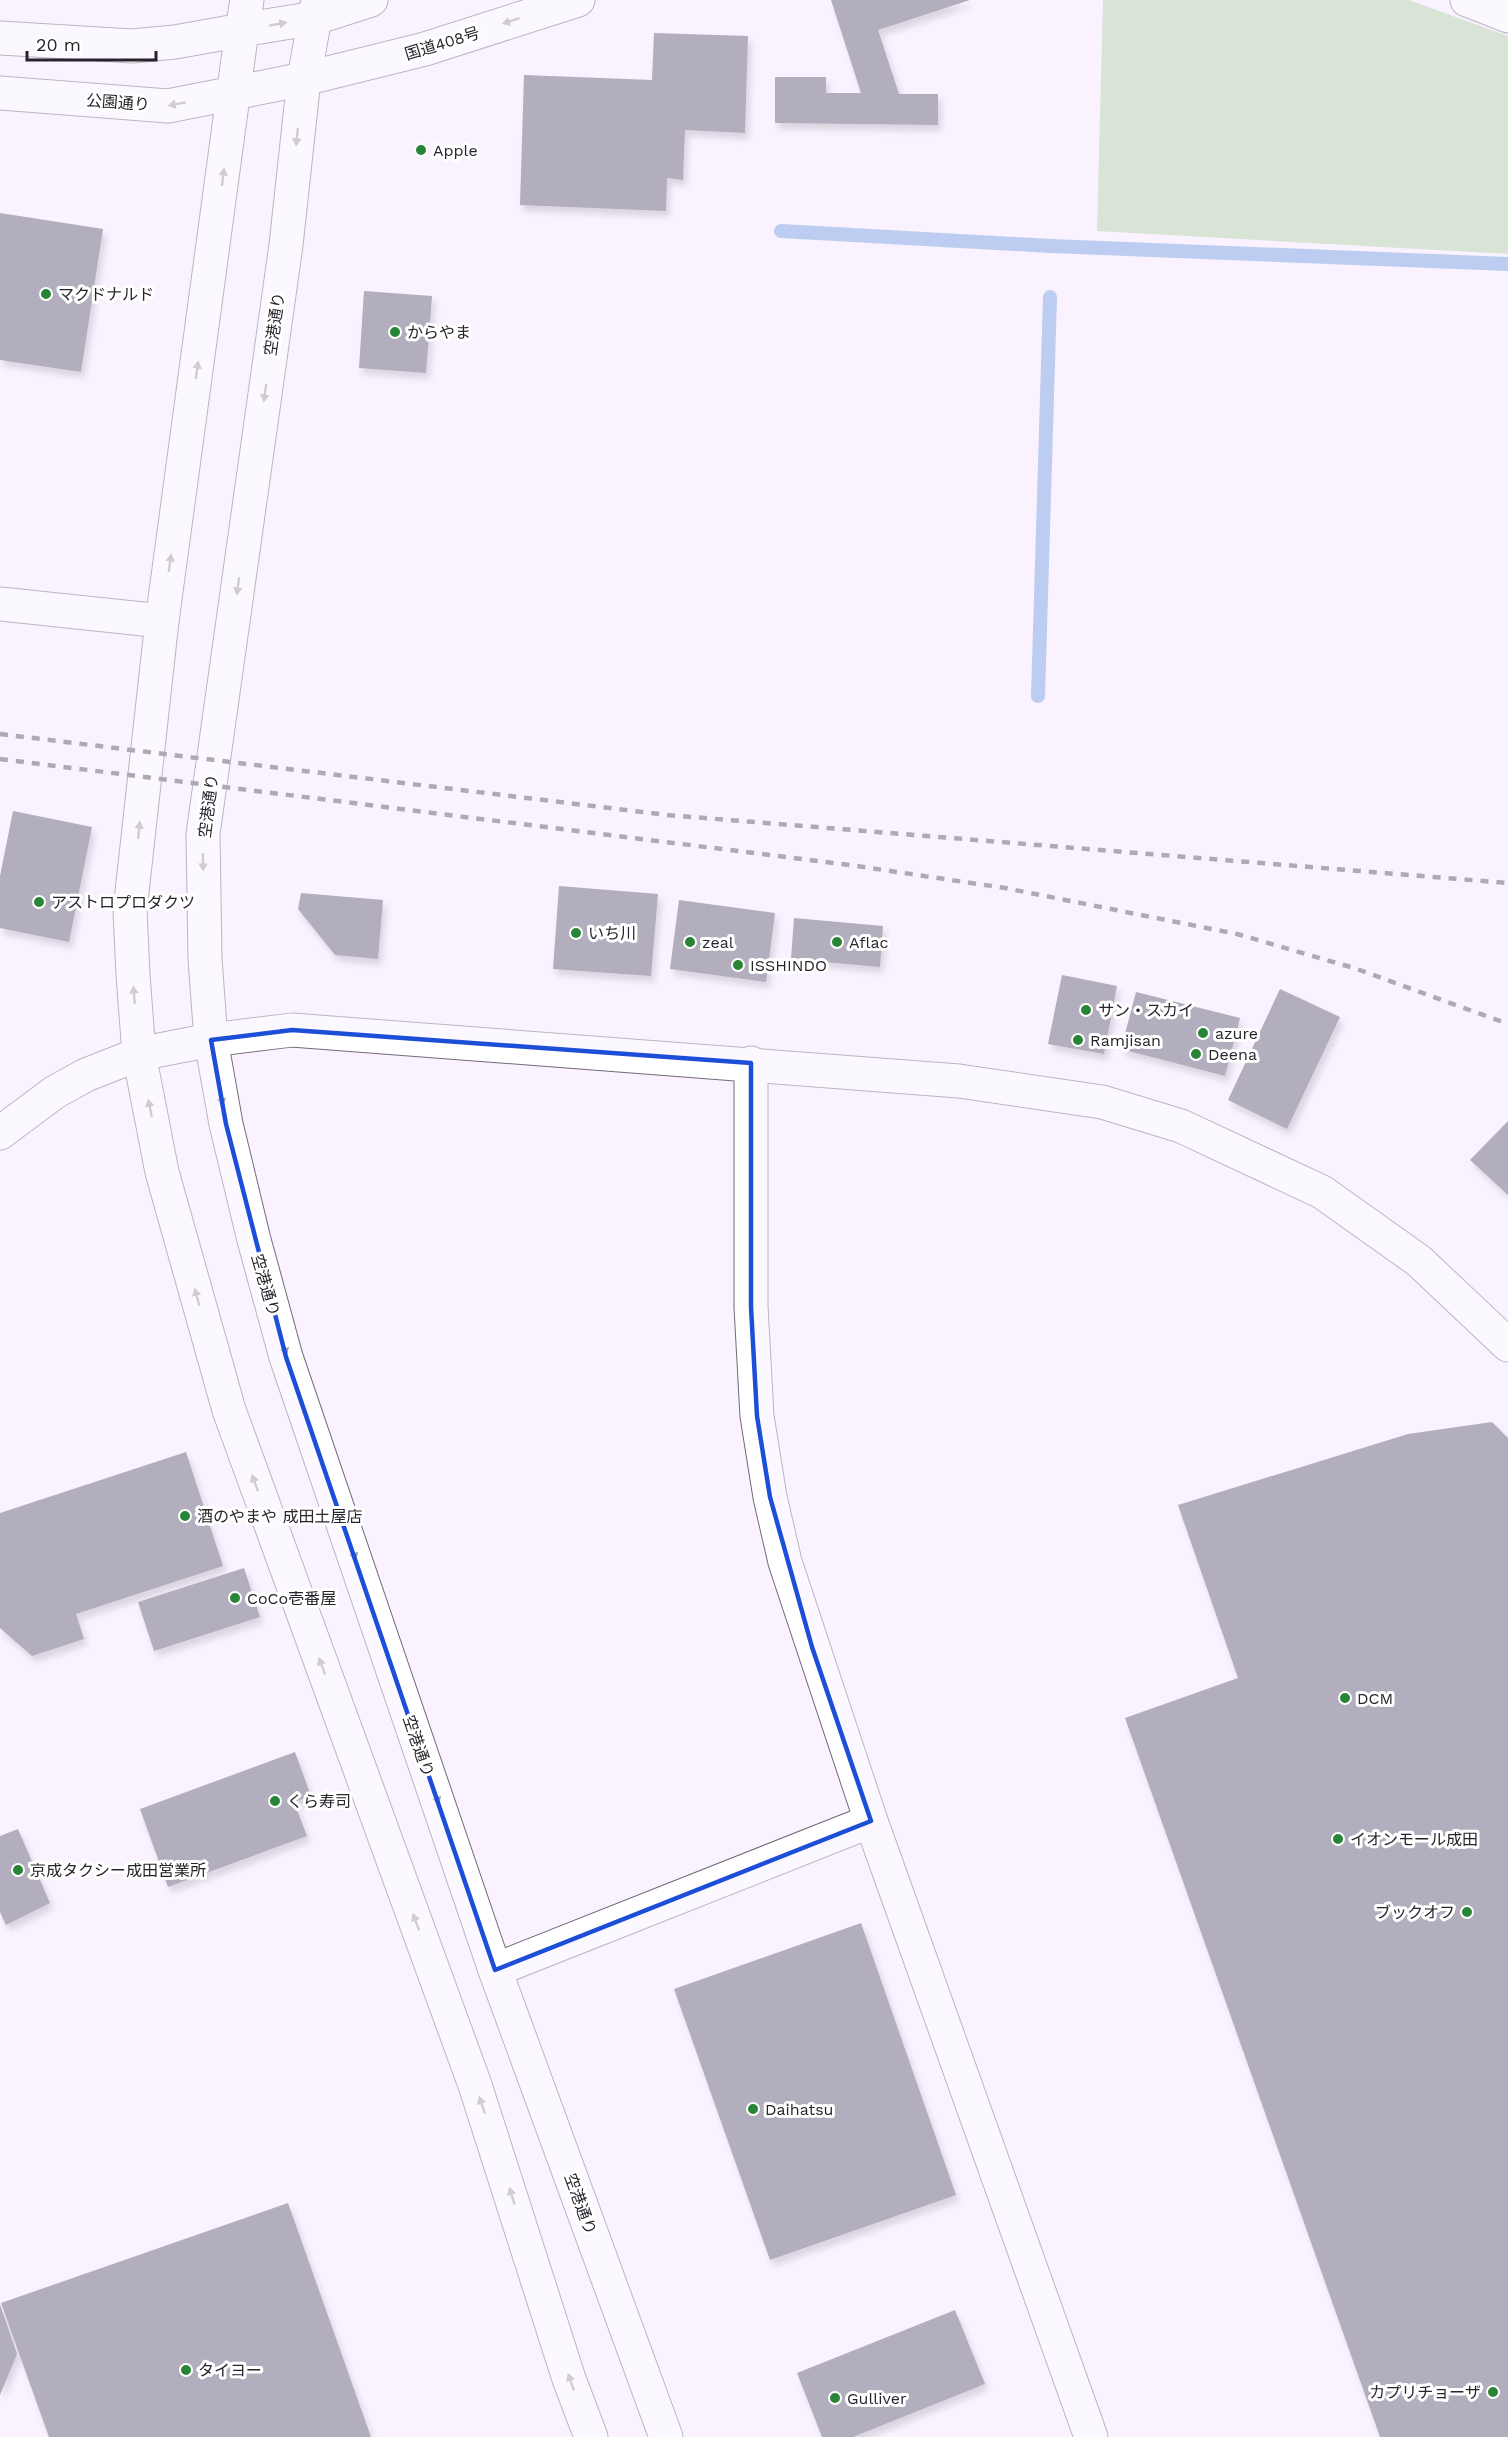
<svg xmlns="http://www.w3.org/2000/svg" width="1508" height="2437" viewBox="0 0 1508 2437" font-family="'Work Sans','Noto Sans JP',sans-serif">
	<defs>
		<filter id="shadow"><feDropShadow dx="3.5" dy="6" stdDeviation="3" flood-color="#0004"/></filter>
	</defs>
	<rect width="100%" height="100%" fill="#faf2ff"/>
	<!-- green -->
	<path fill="#afd4a5" d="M 1103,0 L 1409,0 L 1508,36 L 1508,254 L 1097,231 Z"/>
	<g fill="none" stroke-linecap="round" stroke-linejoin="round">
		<!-- stream -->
		<path stroke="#72a1e0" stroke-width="14" d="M 781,231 L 1051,246 L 1508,264
			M 1038,696 L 1050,297"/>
	</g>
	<!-- building -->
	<path fill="#5b5b6e" filter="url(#shadow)" d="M 831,0 L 970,0 L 878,30 L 899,94 L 938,94 L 938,125 L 775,123 L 775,77 L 826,77 L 826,93 L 861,93 Z
		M 654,33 L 748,36 L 745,133 L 685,130 L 683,180 L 667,178 L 666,211 L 520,205 L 524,75 L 652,80 Z
		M 0,213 L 103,229 L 81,372 L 0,360 Z
		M 364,291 L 432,296 L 426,373 L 359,368 Z
		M 13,811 L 92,827 L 69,942 L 0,928 L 0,876 Z
		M 559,886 L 658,894 L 651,976 L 553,969 Z
		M 301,893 L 383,900 L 378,959 L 335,955 L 298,909 Z
		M 679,900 L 775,913 L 766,982 L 670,969 Z
		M 794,918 L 883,926 L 880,967 L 791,959 Z
		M 1062,975 L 1117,986 L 1104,1054 L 1048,1044 Z
		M 1280,989 L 1340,1017 L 1287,1129 L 1228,1100 Z
		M 1136,992 L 1240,1018 L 1225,1076 L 1121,1049 Z
		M 1508,1121 L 1508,1195 L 1470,1160 Z
		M 1492,1422 L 1508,1438 L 1508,2437 L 1380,2437 L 1125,1718 L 1238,1678 L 1178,1505 L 1408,1434 Z
		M 186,1452 L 223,1566 L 76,1614 L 84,1639 L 32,1656 L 0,1628 L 0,1513 Z
		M 244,1568 L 260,1617 L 154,1651 L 138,1602 Z
		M 295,1752 L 311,1796 L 294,1802 L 307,1836 L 168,1887 L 140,1809 Z
		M 18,1829 L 50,1903 L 6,1925 L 0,1912 L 0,1836 Z
		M 861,1923 L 956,2195 L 770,2260 L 674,1989 Z
		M 288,2203 L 371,2437 L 49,2437 L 1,2303 Z
		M 0,2304 L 17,2354 L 0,2395 Z
		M 955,2310 L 985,2384 L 853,2437 L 822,2437 L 797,2373 Z"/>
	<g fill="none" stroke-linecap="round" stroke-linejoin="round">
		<!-- street casing -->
		<g stroke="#74697a" stroke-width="35">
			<path id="street" d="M 1467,0 L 1508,16
				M 0,604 L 162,621"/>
		</g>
		<!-- secondary casing -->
		<g stroke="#74697a" stroke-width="35">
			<path id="secondary" d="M 0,38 L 132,46 L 175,42 L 242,30
				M 0,93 L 168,106 L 234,93
				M 211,1040 L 292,1030 L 959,1081 L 1102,1102 L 1181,1126 L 1322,1192 L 1419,1261 L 1508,1345
				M 751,1063 L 751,1307 L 757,1416 L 770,1497 L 785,1562 L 871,1821 L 1091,2437
				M 495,1970 L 871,1821"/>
		</g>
		<!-- primary casing -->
		<g stroke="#74697a" stroke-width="35">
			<path id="primary" d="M 242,30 L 247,0
				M 234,93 L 304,79 L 318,0
				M 0,1133 L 55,1092 L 86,1075 L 139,1054 L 211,1040"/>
		</g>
		<!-- highway casing -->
		<g stroke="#74697a" stroke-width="35">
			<path id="highway" d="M 371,0 L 315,18 L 242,30 L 162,621 L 130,910 L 133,975 L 139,1054 L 162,1172 L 229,1410 L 475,2085 L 569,2379 L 591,2437
				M 578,0 L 425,49 L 304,79 L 286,245 L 203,834 L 205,959 L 211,1040 L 226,1124 L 254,1240 L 286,1357 L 495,1970 L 666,2437"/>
		</g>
		<!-- street -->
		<use href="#street" stroke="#fff" stroke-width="33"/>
		<!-- secondary -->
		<use href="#secondary" stroke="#fff" stroke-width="33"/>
		<!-- primary -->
		<use href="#primary" stroke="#fff" stroke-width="33"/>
		<!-- highway -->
		<use href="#highway" stroke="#fff" stroke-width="33"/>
		<!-- rail -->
		<path stroke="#555058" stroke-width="4.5" stroke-dasharray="8 8" stroke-linecap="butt" d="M 0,734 L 667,815 L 1508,883
			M 0,759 L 850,865 L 1005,888 L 1237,934 L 1354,968 L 1508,1024"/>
	</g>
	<!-- one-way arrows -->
	<defs><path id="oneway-solid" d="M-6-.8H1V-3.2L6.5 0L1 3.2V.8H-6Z" transform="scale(1.5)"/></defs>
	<g fill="#9f9ca0">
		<use href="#oneway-solid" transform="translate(511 21) rotate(162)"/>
		<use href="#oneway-solid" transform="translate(278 24) rotate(-10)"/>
		<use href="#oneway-solid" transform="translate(177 104) rotate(170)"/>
		<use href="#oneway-solid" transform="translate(297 137) rotate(96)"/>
		<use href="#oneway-solid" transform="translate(223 177) rotate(-83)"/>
		<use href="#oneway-solid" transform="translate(197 370) rotate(-82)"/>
		<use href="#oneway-solid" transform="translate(265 393) rotate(98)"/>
		<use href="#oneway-solid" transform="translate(170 563) rotate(-82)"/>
		<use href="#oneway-solid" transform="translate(238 586) rotate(98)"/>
		<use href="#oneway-solid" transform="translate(139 830) rotate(-84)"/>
		<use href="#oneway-solid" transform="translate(203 862) rotate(89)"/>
		<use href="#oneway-solid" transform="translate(134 995) rotate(-95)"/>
		<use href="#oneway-solid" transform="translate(221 1097) rotate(80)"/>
		<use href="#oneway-solid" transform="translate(150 1108) rotate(-101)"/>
		<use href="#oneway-solid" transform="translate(197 1297) rotate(-105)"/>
		<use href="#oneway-solid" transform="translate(284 1347) rotate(74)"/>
		<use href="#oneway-solid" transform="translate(255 1483) rotate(-110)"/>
		<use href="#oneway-solid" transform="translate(353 1552) rotate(71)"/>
		<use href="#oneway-solid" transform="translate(322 1666) rotate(-110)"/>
		<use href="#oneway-solid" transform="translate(436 1796) rotate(71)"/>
		<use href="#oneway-solid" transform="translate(416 1922) rotate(-110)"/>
		<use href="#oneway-solid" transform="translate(482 2105) rotate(-109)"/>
		<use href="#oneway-solid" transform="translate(512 2196) rotate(-107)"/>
		<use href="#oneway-solid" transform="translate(571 2382) rotate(-109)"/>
	</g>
	<!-- marked area -->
	<path d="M0 0H1508V2437H0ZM 292,1030 L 751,1063 L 751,1307 L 757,1416 L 770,1497 L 812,1647 L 871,1821 L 495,1970 L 286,1357 L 226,1124 L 211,1040 Z" fill="#faf2ff" fill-opacity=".55" fill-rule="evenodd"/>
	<path fill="none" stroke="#1d4ed8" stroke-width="4.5" stroke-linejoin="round" d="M 292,1030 L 751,1063 L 751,1307 L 757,1416 L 770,1497 L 812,1647 L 871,1821 L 495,1970 L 286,1357 L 226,1124 L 211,1040 Z"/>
	<!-- markers -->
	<g fill="#288537" stroke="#fff" stroke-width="2">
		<circle cx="421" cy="150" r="6"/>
		<circle cx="46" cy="294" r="6"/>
		<circle cx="395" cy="332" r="6"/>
		<circle cx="39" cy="902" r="6"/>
		<circle cx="576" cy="933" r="6"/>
		<circle cx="690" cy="942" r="6"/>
		<circle cx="837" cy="942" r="6"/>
		<circle cx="738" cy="965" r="6"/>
		<circle cx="1086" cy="1010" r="6"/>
		<circle cx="1203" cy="1033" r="6"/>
		<circle cx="1078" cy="1040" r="6"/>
		<circle cx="1196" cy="1054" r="6"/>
		<circle cx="185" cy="1516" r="6"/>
		<circle cx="235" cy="1598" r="6"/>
		<circle cx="1345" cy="1698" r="6"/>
		<circle cx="275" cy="1801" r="6"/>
		<circle cx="1338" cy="1839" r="6"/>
		<circle cx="18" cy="1870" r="6"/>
		<circle cx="1467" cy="1912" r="6"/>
		<circle cx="753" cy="2109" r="6"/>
		<circle cx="186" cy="2370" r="6"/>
		<circle cx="1493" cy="2392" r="6"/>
		<circle cx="835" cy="2398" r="6"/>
	</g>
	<g text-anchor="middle" stroke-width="6" stroke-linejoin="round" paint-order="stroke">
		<!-- street labels -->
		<g font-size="16" fill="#29242b" stroke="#fff">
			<text transform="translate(442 43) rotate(-17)" y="6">国道408号</text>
			<text transform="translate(118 102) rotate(4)" y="6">公園通り</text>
			<text transform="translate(274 324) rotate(-82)" y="6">空港通り</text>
			<text transform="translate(208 806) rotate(-83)" y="6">空港通り</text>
			<text transform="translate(266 1285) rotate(74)" y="6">空港通り</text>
			<text transform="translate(419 1746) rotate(71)" y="6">空港通り</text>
			<text transform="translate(581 2204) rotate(70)" y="6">空港通り</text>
		</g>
		<!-- poi labels -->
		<g font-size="16" fill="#29242b" stroke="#fff" text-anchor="start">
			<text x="433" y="156">Apple</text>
			<text x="58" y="300">マクドナルド</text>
			<text x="407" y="338">からやま</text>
			<text x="51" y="908">アストロプロダクツ</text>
			<text x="588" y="939">いち川</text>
			<text x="702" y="948">zeal</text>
			<text x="849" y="948">Aflac</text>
			<text x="750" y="971">ISSHINDO</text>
			<text x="1098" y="1016">サン・スカイ</text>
			<text x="1215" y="1039">azure</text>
			<text x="1090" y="1046">Ramjisan</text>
			<text x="1208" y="1060">Deena</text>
			<text x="197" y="1522">酒のやまや 成田土屋店</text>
			<text x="247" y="1604">CoCo壱番屋</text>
			<text x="1357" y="1704">DCM</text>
			<text x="287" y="1807">くら寿司</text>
			<text x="1350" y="1845">イオンモール成田</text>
			<text x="30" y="1876">京成タクシー成田営業所</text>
			<text x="1455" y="1918" text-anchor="end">ブックオフ</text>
			<text x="765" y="2115">Daihatsu</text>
			<text x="198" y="2376">タイヨー</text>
			<text x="1481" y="2398" text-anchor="end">カプリチョーザ</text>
			<text x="847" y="2404">Gulliver</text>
		</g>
	</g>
	<!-- scale -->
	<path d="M27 51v9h129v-9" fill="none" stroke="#29242b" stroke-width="3"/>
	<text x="36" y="51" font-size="18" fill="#29242b" stroke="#ffffff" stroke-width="4.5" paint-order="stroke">20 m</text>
</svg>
